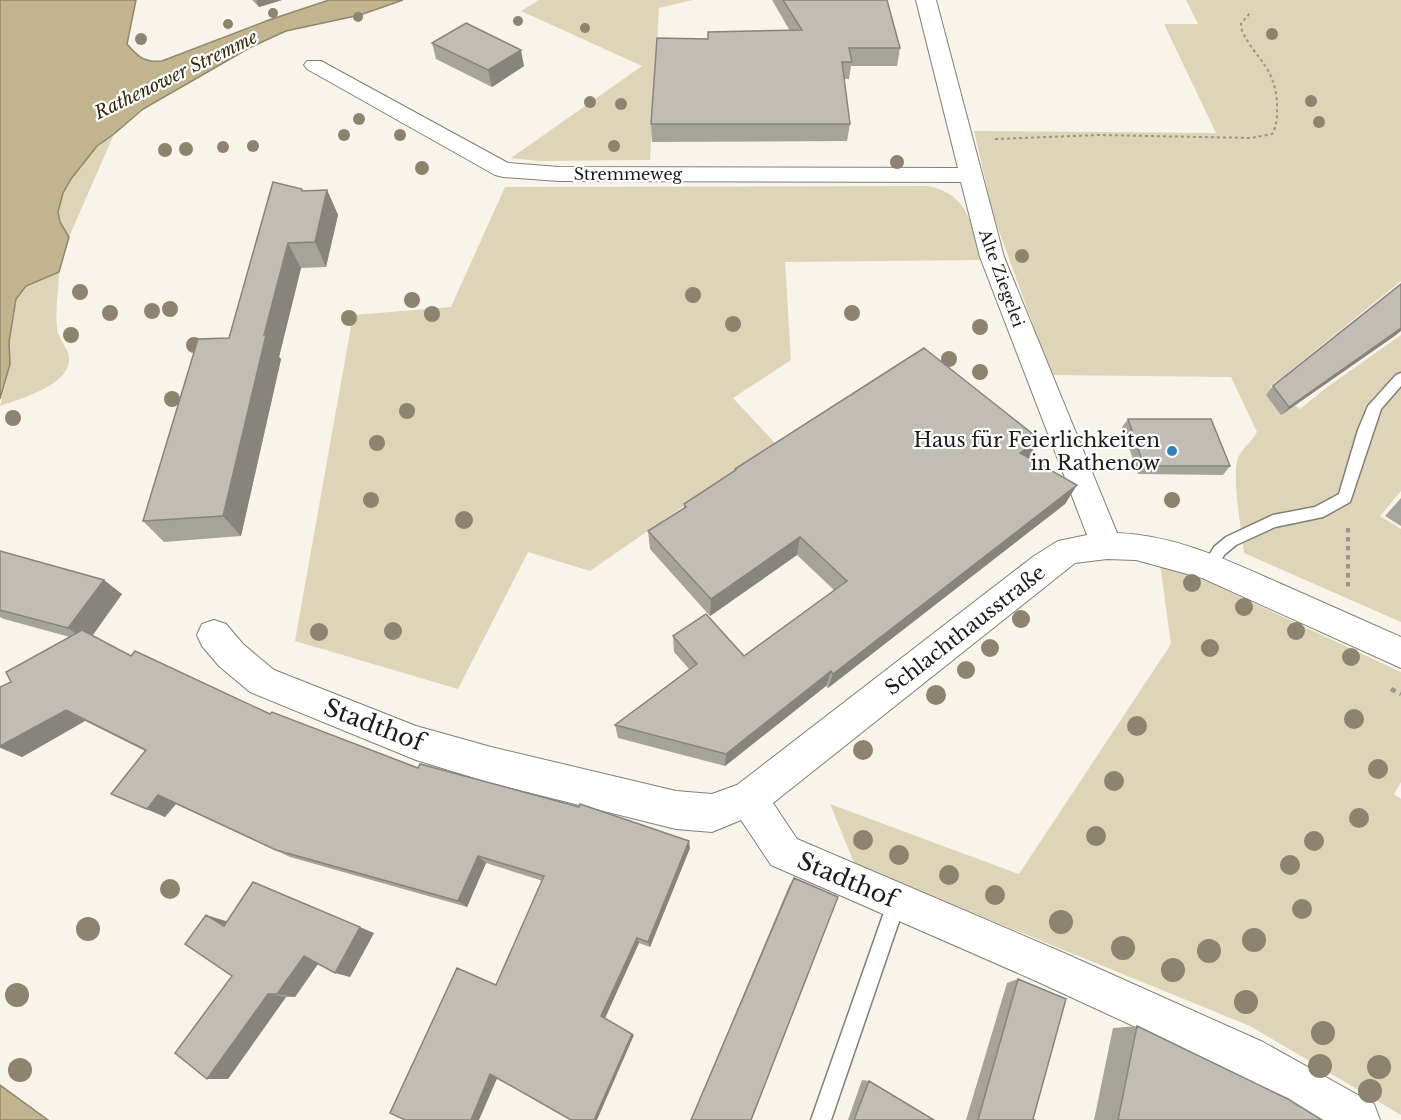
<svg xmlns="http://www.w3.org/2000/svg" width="1401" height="1120" viewBox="0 0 1401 1120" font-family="'Libre Baskerville',serif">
	<rect width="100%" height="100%" fill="#f8f4ea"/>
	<!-- green -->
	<path fill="#ded4b8" d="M 539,0 L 693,0 L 659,8 L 650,160 L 539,161 L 511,158 L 642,66 L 521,11 Z
		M 1186,0 L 1401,0 L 1401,281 L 1270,387 L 1300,409 L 1326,388 L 1401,335 L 1401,491 L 1380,516 L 1401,529 L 1401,622 L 1244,553 C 1242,532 1231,476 1238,458 C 1242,448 1252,442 1257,432 L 1231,377 L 1051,375 L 993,214 L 974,131 L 1216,133 L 1164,24 L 1198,24 Z
		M 114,134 L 69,237 C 64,230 58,221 58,212 C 59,182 91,149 114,134 Z
		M 928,186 C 970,195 971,224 980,260 L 785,262 L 791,360 L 733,398 L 775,443 L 590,571 L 528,552 L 458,689 L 295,641 L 353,315 L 451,307 L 505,187 Z
		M 59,272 C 59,290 54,314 58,333 C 60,341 69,350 69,358 C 71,385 20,399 0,406 L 10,364 L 9,342 L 16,299 L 26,286 Z
		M 1160,564 L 1206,581 L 1401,672 L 1401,782 L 1394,794 L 1401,799 L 1401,1115 L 1250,1026 L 855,865 L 830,804 L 1019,874 L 1171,644 Z"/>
	<!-- water -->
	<path fill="#c2b48e" stroke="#90866b" stroke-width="1.5" d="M 0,0 L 136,0 L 127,44 C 138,57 145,63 162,61 L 269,20 L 329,0 L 403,0 L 360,15 L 286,31 L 251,47 L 143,109 L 114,134 L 97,146 L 71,179 L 63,193 L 58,212 L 60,222 L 69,237 L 59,272 L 26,286 L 16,299 L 9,342 L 10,364 L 0,399 Z
		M 0,1085 L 48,1120 L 0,1120 Z"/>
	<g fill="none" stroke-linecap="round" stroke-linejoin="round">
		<!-- lane casing -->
		<g stroke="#827f76" stroke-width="3">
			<path id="lane" d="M 1401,373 L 1401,386 L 1381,409 L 1350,502 L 1323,517 L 1275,527 L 1236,545 L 1224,555 L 1215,572 L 1210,573 L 1205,572 L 1202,567 L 1214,547 L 1226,537 L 1273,515 L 1315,507 L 1339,494 L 1358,430 L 1368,406 L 1396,375 Z
				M 897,892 L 904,894 L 906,901 L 831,1120 L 811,1120 L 888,901 L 890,894 Z"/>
		</g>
		<!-- street casing -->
		<g stroke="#827f76" stroke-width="2">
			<path id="street" d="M 916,0 L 936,0 L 1004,257 L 1117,533 C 1175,535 1227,560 1279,583 C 1320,601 1360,619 1401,637 L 1401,668 L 1202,578 L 1136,560 L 1107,559 L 1075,563 L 773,803 L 797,839 L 1064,953 L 1263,1042 L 1374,1104 L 1380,1120 L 1316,1120 L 1233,1072 L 1036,981 L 771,865 L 741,820 L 712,832 L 676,829 L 491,783 L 416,760 L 250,692 L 219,666 L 202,646 L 197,635 L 202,624 L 214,620 L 226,624 L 243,644 L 274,670 L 416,726 L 491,747 L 676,791 L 712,794 L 737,785 L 1034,556 L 1058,541 L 1087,535 L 980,257 L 961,182 L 559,181 L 503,177 L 495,175 L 307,69 L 304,65 L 307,61 L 321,61 L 508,163 L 559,167 L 958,168 Z"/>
		</g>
		<!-- path-far2 -->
		<path stroke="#98958e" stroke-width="2" stroke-dasharray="3 3" stroke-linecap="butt" d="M 995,139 L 1099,135 L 1251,138 L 1272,134 C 1278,124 1277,113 1277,102 C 1274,65 1256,60 1242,31 L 1241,24 L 1250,13"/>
		<!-- path-far1 -->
		<path stroke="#98958e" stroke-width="4" stroke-dasharray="4.5 4.5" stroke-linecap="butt" d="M 1348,528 L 1348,590"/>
		<!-- path -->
		<path stroke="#98958e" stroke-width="4.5" stroke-dasharray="5 5" stroke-linecap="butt" d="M 1391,689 L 1401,694"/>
		<!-- lane -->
		<use href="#lane" fill="#fff" fill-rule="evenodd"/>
		<!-- street -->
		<use href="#street" fill="#fff" fill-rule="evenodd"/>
	</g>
	<!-- trees -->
	<g fill="#8c846e">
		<circle cx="273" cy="13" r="5"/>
		<circle cx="358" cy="17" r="5"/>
		<circle cx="518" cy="21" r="5"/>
		<circle cx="228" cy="24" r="5"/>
		<circle cx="585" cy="28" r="5"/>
		<circle cx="1272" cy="34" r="6"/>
		<circle cx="141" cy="39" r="6"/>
		<circle cx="1311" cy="101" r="6"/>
		<circle cx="590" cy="102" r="6"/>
		<circle cx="621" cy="104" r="6"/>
		<circle cx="359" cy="119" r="6"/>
		<circle cx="1319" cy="122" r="6"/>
		<circle cx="344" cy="135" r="6"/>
		<circle cx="400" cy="135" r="6"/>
		<circle cx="253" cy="146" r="6"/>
		<circle cx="614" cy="146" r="6"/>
		<circle cx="223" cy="147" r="6"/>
		<circle cx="186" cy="149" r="7"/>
		<circle cx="165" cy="150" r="7"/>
		<circle cx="897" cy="162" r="7"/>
		<circle cx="422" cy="168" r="7"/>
		<circle cx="1022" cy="256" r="7"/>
		<circle cx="80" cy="292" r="8"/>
		<circle cx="693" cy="295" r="8"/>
		<circle cx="412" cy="300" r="8"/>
		<circle cx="170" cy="309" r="8"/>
		<circle cx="152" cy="311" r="8"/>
		<circle cx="110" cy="313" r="8"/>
		<circle cx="852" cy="313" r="8"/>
		<circle cx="432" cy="314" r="8"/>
		<circle cx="349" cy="318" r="8"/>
		<circle cx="733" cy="324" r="8"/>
		<circle cx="980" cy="327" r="8"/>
		<circle cx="71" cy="335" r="8"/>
		<circle cx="194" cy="345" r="8"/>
		<circle cx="949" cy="359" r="8"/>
		<circle cx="980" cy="372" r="8"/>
		<circle cx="172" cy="399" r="8"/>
		<circle cx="407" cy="411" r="8"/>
		<circle cx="13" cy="418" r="8"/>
		<circle cx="377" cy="443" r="8"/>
		<circle cx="371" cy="500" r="8"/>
		<circle cx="1172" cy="500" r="8"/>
		<circle cx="464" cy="520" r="9"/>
		<circle cx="1192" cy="583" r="9"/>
		<circle cx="1244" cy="607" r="9"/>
		<circle cx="1021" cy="619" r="9"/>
		<circle cx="393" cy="631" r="9"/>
		<circle cx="1296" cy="631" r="9"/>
		<circle cx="319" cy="632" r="9"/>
		<circle cx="990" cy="648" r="9"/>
		<circle cx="1210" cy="648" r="9"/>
		<circle cx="1351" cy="657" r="9"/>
		<circle cx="966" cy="670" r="9"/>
		<circle cx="936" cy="695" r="10"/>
		<circle cx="1354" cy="719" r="10"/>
		<circle cx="1137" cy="726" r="10"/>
		<circle cx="863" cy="750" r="10"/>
		<circle cx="1378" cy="769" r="10"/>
		<circle cx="1114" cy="781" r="10"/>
		<circle cx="1359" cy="818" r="10"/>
		<circle cx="1096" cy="836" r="10"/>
		<circle cx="863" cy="840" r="10"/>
		<circle cx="1314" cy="841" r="10"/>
		<circle cx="899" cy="855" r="10"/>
		<circle cx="1290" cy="865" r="10"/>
		<circle cx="949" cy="875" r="10"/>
		<circle cx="170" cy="889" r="10"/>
		<circle cx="995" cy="895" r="10"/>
		<circle cx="1302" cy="909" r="10"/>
		<circle cx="1061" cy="922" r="12"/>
		<circle cx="88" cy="929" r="12"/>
		<circle cx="1254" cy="940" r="12"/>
		<circle cx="1123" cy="948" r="12"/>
		<circle cx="1209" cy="951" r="12"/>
		<circle cx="1173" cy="970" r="12"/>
		<circle cx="17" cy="995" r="12"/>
		<circle cx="1246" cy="1002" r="12"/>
		<circle cx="1323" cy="1033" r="12"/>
		<circle cx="1320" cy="1066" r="12"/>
		<circle cx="1379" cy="1067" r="12"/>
		<circle cx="20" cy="1070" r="12"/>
		<circle cx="1370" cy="1091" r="12"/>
	</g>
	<!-- wall -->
	<path fill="#a6a39b" d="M 252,0 L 282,0 L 259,7 Z
		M 772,0 L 887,0 L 900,48 L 897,66 L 851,66 L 849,79 L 844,79 L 850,124 L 847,141 L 652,142 L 651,124 L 708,39 L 790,31 Z
		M 432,43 L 524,66 L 492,87 L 436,59 Z
		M 302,189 L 303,191 L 327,190 L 338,215 L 326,267 L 301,268 L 279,357 L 281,359 L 241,536 L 164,542 L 143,521 L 229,338 Z
		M 1396,335 L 1281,415 L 1266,395 L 1273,386 Z
		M 1128,419 L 1230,466 L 1223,475 L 1138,474 L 1122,427 Z
		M 1039,439 L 1029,458 L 1077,485 L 1065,504 L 828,688 L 826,686 L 725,766 L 618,738 L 615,725 L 689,669 L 674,652 L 673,636 L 744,656 L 834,590 L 797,555 L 710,616 L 650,549 L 648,531 L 684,509 L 684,504 L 735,471 L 735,469 Z
		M 1401,498 L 1401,526 L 1385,516 Z
		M 0,551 L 122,594 L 92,635 L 131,656 L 270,714 L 418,768 L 690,848 L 650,947 L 639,943 L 605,1018 L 634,1035 L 496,985 L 543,881 L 486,863 L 467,907 L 290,857 L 176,804 L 165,817 L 111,794 L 145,751 L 85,721 L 22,757 L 0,748 L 0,687 L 11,682 L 70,637 L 4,619 L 0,617 Z
		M 794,878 L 751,1120 L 691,1120 L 789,886 Z
		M 227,922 L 374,933 L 350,977 L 318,964 L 295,997 L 286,997 L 228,1079 L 207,1079 L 232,976 Z
		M 1018,979 L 1033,1119 L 1035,1120 L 966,1120 L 1007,983 Z
		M 1137,1026 L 1322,1120 L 1094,1120 L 1113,1028 Z
		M 862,1080 L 869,1081 L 934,1120 L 848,1120 Z"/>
	<!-- shaded-wall -->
	<path fill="#87847e" d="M 256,0 L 282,0 L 259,7 Z
		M 521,50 L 524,66 L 492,87 L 488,70 Z
		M 327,190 L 338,215 L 326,267 L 315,242 Z
		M 288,243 L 301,268 L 279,357 L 281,359 L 241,536 L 223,516 L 264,335 Z
		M 1401,328 L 1401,331 L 1396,335 L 1281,415 L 1289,407 Z
		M 1039,439 L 1028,459 L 1020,453 Z
		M 1077,485 L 1065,504 L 828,688 L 833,674 Z
		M 800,537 L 797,555 L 710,616 L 711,599 Z
		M 104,580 L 122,594 L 88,642 L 68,628 Z
		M 831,671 L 826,686 L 725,766 L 726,754 Z
		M 66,710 L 85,721 L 22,757 L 0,747 L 0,746 Z
		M 158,795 L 176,804 L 165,817 L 147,809 Z
		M 689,841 L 690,848 L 650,947 L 648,942 Z
		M 478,856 L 486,863 L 467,907 L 458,901 Z
		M 253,882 L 374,933 L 350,977 L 335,973 Z
		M 206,915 L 226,921 L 243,932 L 224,926 Z
		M 637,938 L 639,943 L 605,1018 L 634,1035 L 597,1120 L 594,1120 L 601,1016 Z
		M 304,956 L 320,961 L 295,997 L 277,994 Z
		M 268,994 L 286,997 L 228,1079 L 207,1079 Z
		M 490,1074 L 499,1074 L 479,1120 L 471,1120 Z"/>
	<!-- building -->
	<path fill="#c1bdb4" stroke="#87847e" stroke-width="1.5" d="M 783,0 L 887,0 L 900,48 L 849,48 L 852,62 L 842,62 L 850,124 L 651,124 L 657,38 L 708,39 L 708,32 L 802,30 Z
		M 466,23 L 521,50 L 488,70 L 432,43 Z
		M 273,182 L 302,189 L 302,191 L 327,190 L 315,242 L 288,243 L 264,335 L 266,335 L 223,516 L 143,521 L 198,339 L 229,338 Z
		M 1401,284 L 1401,328 L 1289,407 L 1273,386 Z
		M 924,348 L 1039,439 L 1020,453 L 1077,485 L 833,674 L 831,671 L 726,754 L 615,725 L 697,664 L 673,636 L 706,614 L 744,656 L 847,581 L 800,537 L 711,599 L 648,531 L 686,507 L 684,504 L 736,470 L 735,469 Z
		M 1128,419 L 1211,419 L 1230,466 L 1144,466 Z
		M 0,551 L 104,580 L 68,628 L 0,610 Z
		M 82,630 L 131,656 L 135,651 L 270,714 L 272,712 L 418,768 L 420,764 L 579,807 L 580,804 L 689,841 L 648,942 L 637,938 L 601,1016 L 632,1034 L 594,1120 L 571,1120 L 490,1074 L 471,1120 L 405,1120 L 390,1113 L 457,968 L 496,985 L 544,876 L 478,856 L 458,901 L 276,850 L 158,795 L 147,809 L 111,794 L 146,750 L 66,710 L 0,746 L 0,687 L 11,682 L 6,672 Z
		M 794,878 L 838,897 L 751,1120 L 691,1120 Z
		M 253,882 L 360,927 L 335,973 L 304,956 L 277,994 L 268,994 L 207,1079 L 175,1053 L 232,976 L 185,944 L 206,915 L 224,926 Z
		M 1018,979 L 1066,999 L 1033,1119 L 1035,1120 L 978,1120 Z
		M 1137,1026 L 1288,1099 L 1322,1120 L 1118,1120 Z
		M 869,1081 L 934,1120 L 854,1120 Z"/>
	<!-- markers -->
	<circle fill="#3583b6" stroke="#fff" stroke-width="2" cx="1172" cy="451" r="6"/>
	<g text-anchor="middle" stroke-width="4.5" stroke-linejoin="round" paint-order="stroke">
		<!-- far-street labels -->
		<g font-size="16" fill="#1d1b18" stroke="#fff">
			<text x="628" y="180">Stremmeweg</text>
			<text transform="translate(1002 278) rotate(70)" y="6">Alte Ziegelei</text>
		</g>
		<!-- far-water labels -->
		<g font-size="18" font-style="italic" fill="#332907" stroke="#fff">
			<text transform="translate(176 75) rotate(-26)" y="6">Rathenower Stremme</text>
		</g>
		<!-- poi labels -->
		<g font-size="20" fill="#1d1b18" stroke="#fff" text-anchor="end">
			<text x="1160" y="447">Haus für Feierlichkeiten<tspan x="1160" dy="23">in Rathenow</tspan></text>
		</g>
		<!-- street labels -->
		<g font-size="20" fill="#1d1b18" stroke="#fff">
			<text transform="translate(965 630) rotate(-38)" y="7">Schlachthausstraße</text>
		</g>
		<!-- near-street labels -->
		<g font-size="24" fill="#1d1b18" stroke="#fff">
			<text transform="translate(374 725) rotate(21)" y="8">Stadthof</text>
			<text transform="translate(847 880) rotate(23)" y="8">Stadthof</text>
		</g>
	</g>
</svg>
